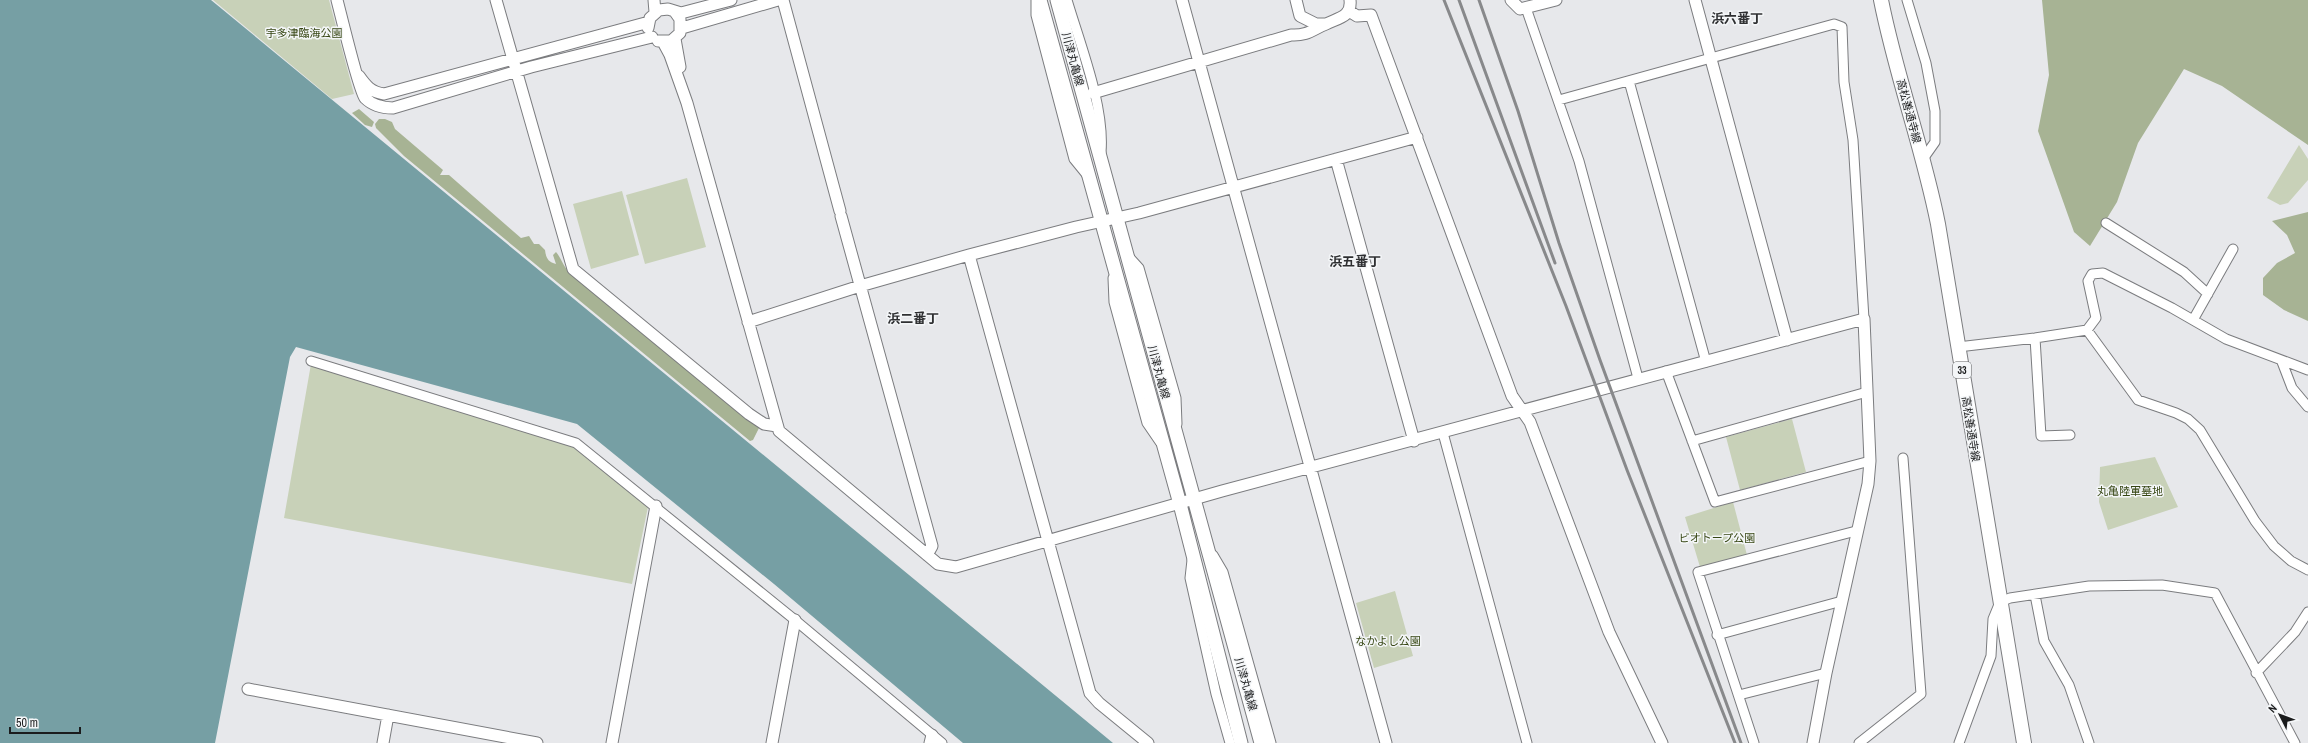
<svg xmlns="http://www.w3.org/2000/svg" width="2308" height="743" viewBox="0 0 2308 743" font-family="'Archivo Narrow','Noto Sans JP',sans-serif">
	<rect width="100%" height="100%" fill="#e7e8eb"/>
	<!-- green -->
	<path fill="#c8d1b8" d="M 213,0 L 329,0 L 354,94 L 332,99 Z
		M 2299,145 L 2308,159 L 2308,180 L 2288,203 L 2280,205 L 2267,198 Z
		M 687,178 L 706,247 L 645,264 L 626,195 Z
		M 622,191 L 639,255 L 591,269 L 573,204 Z
		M 311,364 L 573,447 L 648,507 L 632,584 L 284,518 Z
		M 1792,419 L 1806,472 L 1740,490 L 1726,437 Z
		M 2155,457 L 2178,507 L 2108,530 L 2099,502 L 2100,467 Z
		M 1733,502 L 1747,555 L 1700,567 L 1685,517 Z
		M 1395,591 L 1413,656 L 1374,668 L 1356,603 Z"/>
	<!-- forest -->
	<path fill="#a7b394" d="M 2042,0 L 2308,0 L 2308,145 L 2222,86 L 2184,69 L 2138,143 L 2117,202 L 2090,246 L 2074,232 L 2038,131 L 2049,75 Z
		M 359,109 L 374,122 L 372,127 L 365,125 L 352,113 Z
		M 379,119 L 385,119 L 392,122 L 395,129 L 443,170 L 440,175 L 449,175 L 521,238 L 529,236 L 534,244 L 539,244 L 545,250 C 546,258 548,262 556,264 L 553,255 L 556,252 C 562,259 563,267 571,274 L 759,428 L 753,440 L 750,441 L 404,156 L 376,128 L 375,124 Z
		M 2308,212 L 2308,321 L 2284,310 L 2263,295 L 2263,278 L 2277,263 L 2295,253 L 2287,235 L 2272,221 Z"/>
	<!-- water -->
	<path fill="#769fa4" d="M 0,0 L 211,0 L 1113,743 L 963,743 L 774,584 L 577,424 L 296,347 L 290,357 L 215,743 L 0,743 Z"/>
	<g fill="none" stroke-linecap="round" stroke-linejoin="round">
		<!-- minor casing -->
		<g stroke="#7b7c7f" stroke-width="11">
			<path id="minor" d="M 1036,0 L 1036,15 L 1074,159 L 1087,175
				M 1067,0 C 1080,44 1105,107 1101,152
				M 1907,0 L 1926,63 L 1935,111 L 1935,142 L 1923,159
				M 1526,8 L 1579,161 L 1638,378
				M 1629,81 L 1706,362
				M 1559,100 L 1834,24 L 1842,27 L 1844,82 L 1853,140 L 1864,319
				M 2106,223 L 2184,272 L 2208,294
				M 1129,257 L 1139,268 L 1176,398 L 1177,424
				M 1113,278 L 1114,302 L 1147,423 L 1160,442
				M 2193,320 L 2233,249
				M 2087,330 L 2138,400 L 2176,413 L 2188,419 L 2200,430 L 2255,521 L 2274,546 L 2291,561 L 2308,570
				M 2035,338 L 2041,436 L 2070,435
				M 1958,347 L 2035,338 L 2087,330 L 2096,318 L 2088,281 L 2092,274 L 2103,273 L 2172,308 L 2226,339 L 2308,370
				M 311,361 L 576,443 L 795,620 L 942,743
				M 2282,362 L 2292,388 L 2308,407
				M 1666,371 L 1715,502 L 1870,461
				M 1443,433 L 1527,743
				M 1692,441 L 1867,392
				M 1213,555 L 1223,572 L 1271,743
				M 1192,560 L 1190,578 L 1216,694 L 1230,743
				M 2035,595 L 2044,641 L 2069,685 L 2089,743
				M 1717,635 L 1842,601
				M 2256,673 L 2295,632 L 2308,612
				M 1739,695 L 1826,673
				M 1754,743 L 1698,572 L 1856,531
				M 1859,743 L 1921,694 L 1903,458
				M 1959,743 L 1991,656 L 1993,619 L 2000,602 L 2010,598 L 2089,586 L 2162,585 L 2215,593 L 2295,743"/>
		</g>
		<!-- tertiary casing -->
		<g stroke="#7b7c7f" stroke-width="13">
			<path id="tertiary" d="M 337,0 C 341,15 359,91 365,98 C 373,106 383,108 393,108 L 531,67 L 652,37
				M 496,0 L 573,269 L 749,414 L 764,424 L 777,426
				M 654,0 L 655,12
				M 783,0 L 840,211
				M 1182,0 L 1386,743
				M 1296,0 L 1300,16 L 1316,24 L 1325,24
				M 1511,0 L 1520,9 L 1556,0
				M 1695,0 L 1787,340
				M 1349,11 L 1357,16 L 1371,15 L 1512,396 L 1530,422 L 1609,632 L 1662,743
				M 648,28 L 650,18 L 659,10 L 668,9 L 681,13 L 731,0
				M 682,28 L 778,0
				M 675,39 L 680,67
				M 658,41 L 671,41 L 680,33 L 680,19 L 675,12
				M 663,42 L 670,55 L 687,103 L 779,431 L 938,564 L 956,567 L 1222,491 L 1864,319 L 1870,461 L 1868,484 L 1826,673 L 1813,743
				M 359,76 C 366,86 371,92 384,94 L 649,22
				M 1093,93 L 1291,35 C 1308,36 1313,29 1326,24 C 1338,18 1352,17 1350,0
				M 1336,159 L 1414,441
				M 841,216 L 932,546 L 927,555
				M 969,255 L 1090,693 L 1099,703 L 1148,743
				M 748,322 L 860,286 L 969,255 L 1076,227 L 1139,213 L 1417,137
				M 248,689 L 537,743
				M 383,743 L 388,715
				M 612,743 L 656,506
				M 772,743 L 795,620
				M 930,743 L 932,735"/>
		</g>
		<!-- secondary casing -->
		<g stroke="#7b7c7f" stroke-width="15">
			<path id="secondary" d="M 1040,0 L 1180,504 L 1241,743
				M 1057,0 L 1261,743"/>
		</g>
		<!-- primary casing -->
		<g stroke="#7b7c7f" stroke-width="16">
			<path id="primary" d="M 1881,0 C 1896,76 1923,148 1938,224 L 2024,743"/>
		</g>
		<!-- minor -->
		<use href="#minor" stroke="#fff" stroke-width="9"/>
		<!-- tertiary -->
		<use href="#tertiary" stroke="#fff" stroke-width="11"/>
		<!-- secondary -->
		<use href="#secondary" stroke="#fff" stroke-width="13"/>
		<!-- primary -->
		<use href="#primary" stroke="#fff" stroke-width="14"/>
		<!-- rail -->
		<path stroke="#88898b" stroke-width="3" d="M 1444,0 L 1566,306 L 1627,470 L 1735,743
			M 1459,0 L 1555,263
			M 1479,0 L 1518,111 L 1559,243 L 1600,360 L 1741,743"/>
	</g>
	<g text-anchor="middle" stroke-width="3" stroke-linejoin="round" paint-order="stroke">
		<!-- shield labels -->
		<rect fill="#f4f6f8" stroke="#5c5d5f" stroke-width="1" x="1953" y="362" width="18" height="16" rx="3"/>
		<g font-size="10" font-weight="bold" fill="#1b1c1d">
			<text x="1962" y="374">33</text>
		</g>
		<!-- park labels -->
		<g font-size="11" fill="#364613" stroke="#f4f6f8">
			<text x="304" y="37">宇多津臨海公園</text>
			<text x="2130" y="495">丸亀陸軍墓地</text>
			<text x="1717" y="542">ビオトープ公園</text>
			<text x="1388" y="645">なかよし公園</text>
		</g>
		<!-- street labels -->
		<g font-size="11" fill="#1b1c1d" stroke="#f4f6f8">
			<text transform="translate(1073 59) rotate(75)" y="4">川津丸亀線</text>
			<text transform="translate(1909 111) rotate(75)" y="4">高松善通寺線</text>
			<text transform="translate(1159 372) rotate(75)" y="4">川津丸亀線</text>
			<text transform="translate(1971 429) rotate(81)" y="4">高松善通寺線</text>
			<text transform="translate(1246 684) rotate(74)" y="4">川津丸亀線</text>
		</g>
		<!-- quarter labels -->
		<g font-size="13" font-weight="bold" fill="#2f3032" stroke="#f4f6f8">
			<text x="1737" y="23">浜六番丁</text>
			<text x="1355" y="266">浜五番丁</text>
			<text x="913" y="323">浜二番丁</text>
		</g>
	</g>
	<!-- north arrow -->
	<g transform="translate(2280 715) rotate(312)" stroke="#f4f6f8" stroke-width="3" paint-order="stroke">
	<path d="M0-3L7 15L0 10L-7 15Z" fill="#1b1c1d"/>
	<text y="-6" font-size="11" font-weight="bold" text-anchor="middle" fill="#1b1c1d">N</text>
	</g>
	<!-- scale -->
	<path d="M10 727v6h70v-6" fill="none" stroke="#1b1c1d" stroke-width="2"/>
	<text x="16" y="727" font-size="12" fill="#1b1c1d" stroke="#f4f6f8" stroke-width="3" paint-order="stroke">50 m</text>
</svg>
